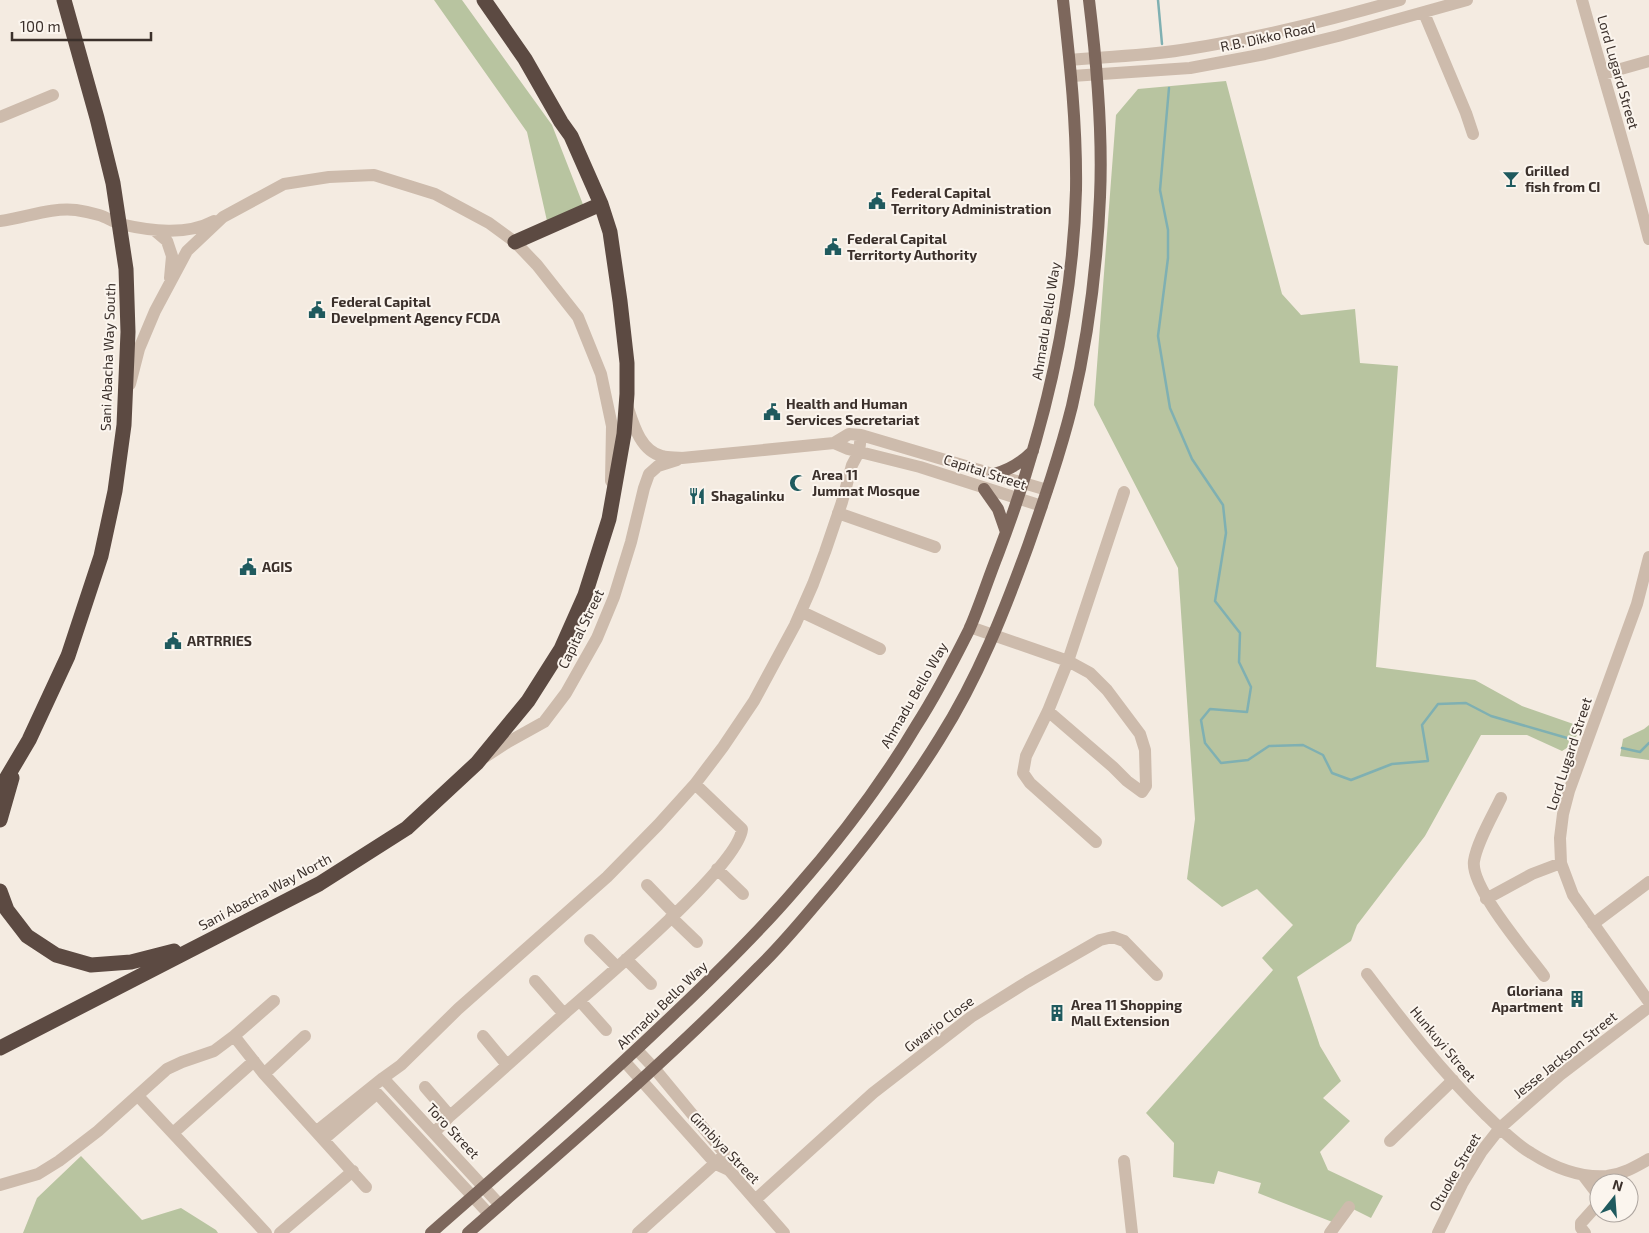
<svg xmlns="http://www.w3.org/2000/svg" width="1649" height="1233" viewBox="0 0 1649 1233" font-family="'Exo 2',sans-serif">
	<rect width="100%" height="100%" fill="#f4ebe1"/>
	<!-- green -->
	<path fill="#b8c4a0" d="M 434,0 L 462,0 L 552,125 L 584,207 L 547,221 L 527,132 Z
		M 1226,81 L 1282,294 L 1301,315 L 1355,309 L 1360,363 L 1398,366 L 1376,667 L 1475,680 L 1522,706 L 1582,727 L 1570,746 L 1562,751 L 1527,735 L 1481,735 L 1425,836 L 1357,925 L 1351,941 L 1297,977 L 1320,1046 L 1341,1081 L 1323,1098 L 1350,1121 L 1320,1152 L 1328,1170 L 1383,1196 L 1371,1218 L 1353,1209 L 1335,1223 L 1258,1193 L 1261,1183 L 1218,1171 L 1214,1184 L 1173,1177 L 1174,1143 L 1146,1113 L 1273,970 L 1262,958 L 1293,925 L 1257,889 L 1222,907 L 1187,879 L 1195,819 L 1178,568 L 1094,405 L 1116,115 L 1138,89 Z
		M 1649,725 L 1649,760 L 1620,756 L 1623,739 L 1644,729 Z
		M 81,1156 L 142,1220 L 181,1208 L 216,1230 L 218,1233 L 23,1233 L 37,1198 Z"/>
	<g fill="none" stroke-linecap="round" stroke-linejoin="round">
		<!-- stream -->
		<path stroke="#7fb0b2" stroke-width="2.5" d="M 1158,0 L 1162,44
			M 1169,88 L 1160,190 L 1168,230 L 1168,258 L 1158,336 L 1170,408 L 1192,459 L 1223,505 L 1226,533 L 1215,601 L 1240,633 L 1239,662 L 1251,687 L 1247,712 L 1210,709 L 1201,720 L 1205,743 L 1221,763 L 1248,760 L 1269,746 L 1303,745 L 1323,755 L 1332,773 L 1351,780 L 1392,764 L 1428,761 L 1422,725 L 1438,704 L 1466,703 L 1491,716 L 1574,740
			M 1622,748 L 1640,752 L 1649,743"/>
		<!-- minor -->
		<path stroke="#cdbbac" stroke-width="12" d="M 1582,0 C 1604,80 1629,159 1649,239
			M 1424,13 L 1466,113 L 1473,134
			M 1070,60 C 1109,56 1149,56 1188,49 C 1259,38 1330,20 1400,0
			M 1603,74 L 1649,61
			M 1072,76 L 1190,68 L 1265,54 L 1338,36 L 1467,0
			M 0,117 L 53,95
			M 0,221 C 25,218 51,207 76,210 C 83,211 92,213 99,215 C 106,217 113,222 120,224 C 151,231 186,236 214,221
			M 154,230 L 167,241 L 172,256 L 170,278
			M 130,384 L 139,349 L 155,311 L 187,251 L 223,217 L 284,184 L 329,177 L 374,175 L 435,194 L 489,223 L 515,242 L 537,265 L 578,317 L 601,374 L 612,426 L 611,481
			M 627,405 C 633,423 640,451 662,456 C 668,458 676,457 682,458 L 834,443 L 848,449 L 920,467 L 1042,506
			M 834,443 L 849,434 L 861,435 L 1047,490
			M 838,513 L 935,547
			M 1649,557 L 1637,604 L 1569,791 L 1563,814 L 1560,838 L 1561,863 L 1573,895 L 1649,1002
			M 802,612 L 880,649
			M 970,627 L 1068,661 L 1090,673 L 1107,690 L 1140,734 L 1145,750 L 1146,786 L 1142,792 L 1127,781 L 1113,767 L 1048,711
			M 485,757 L 508,742 L 544,722 L 566,693 L 597,638 L 614,597 L 631,542 L 644,488 L 649,474 L 658,466 L 677,460
			M 1501,798 C 1493,815 1477,842 1474,861 C 1470,887 1527,953 1544,976
			M 1096,842 L 1030,783 L 1023,773 L 1026,756 L 1048,711 L 1068,661 L 1124,492
			M 717,869 L 743,894
			M 647,885 L 675,914
			M 1486,899 L 1532,874 L 1561,863
			M 671,917 L 697,942
			M 1593,924 L 1649,882
			M 590,940 L 617,967
			M 626,959 L 651,984
			M 1367,974 C 1404,1023 1441,1071 1485,1114 C 1499,1127 1514,1143 1531,1153 C 1553,1167 1580,1178 1607,1176 C 1623,1174 1635,1167 1649,1159
			M 535,981 L 564,1014
			M 580,1001 L 606,1030
			M 234,1036 L 264,1074 L 366,1187
			M 483,1036 L 507,1065
			M 637,1050 L 654,1068 L 725,1154 L 729,1170
			M 625,1062 L 716,1164 L 729,1170 L 784,1233
			M 264,1074 L 305,1036
			M 383,1078 L 500,1205
			M 425,1087 L 450,1116
			M 372,1088 L 489,1214
			M 138,1096 L 266,1233
			M 317,1131 L 383,1078 L 401,1065 L 458,1009 L 607,877 L 658,825 L 695,784 L 723,747 L 754,701 L 795,625 L 813,584 L 825,552 L 842,502 L 852,465 L 859,452 L 861,435
			M 173,1133 L 254,1061
			M 434,1133 L 450,1116 C 488,1083 526,1048 564,1014 C 597,985 739,866 742,829 L 695,784
			M 324,1139 L 373,1097
			M 1390,1141 L 1453,1080
			M 1124,1161 L 1132,1233
			M 1583,1175 L 1599,1196
			M 0,1185 L 38,1174 L 59,1161 L 98,1131 L 167,1069 L 182,1062 L 214,1051 L 234,1036 L 274,1001
			M 755,1200 L 873,1093 L 971,1017 L 1027,982 L 1100,940 L 1113,937 L 1124,941 L 1157,975
			M 280,1233 L 353,1171
			M 638,1233 L 722,1157
			M 1330,1233 L 1349,1207
			M 1438,1233 L 1462,1184 L 1482,1151 L 1500,1128 L 1560,1075 L 1649,1007
			M 1585,1233 L 1581,1228 L 1581,1223 L 1599,1203"/>
		<!-- major -->
		<path stroke="#7d675c" stroke-width="12" d="M 994,474 C 1010,470 1021,463 1033,451
			M 984,489 L 998,509 L 1006,532
			M 431,1233 C 514,1160 597,1088 676,1012 C 717,973 757,934 794,891 C 839,840 881,785 916,726 C 936,695 953,662 969,630 C 980,605 988,579 998,554 C 1042,438 1073,315 1076,190 C 1077,126 1070,63 1063,0
			M 468,1233 C 567,1146 667,1061 759,967 C 785,942 808,913 832,885 C 871,838 908,790 940,738 C 978,678 1004,612 1028,546 C 1044,500 1060,454 1072,406 C 1088,338 1097,267 1100,197 C 1103,131 1097,65 1089,0"/>
		<!-- highway -->
		<path stroke="#5c4a42" stroke-width="15" d="M 515,242 L 601,204
			M 0,789 L 29,740 L 68,656 L 101,556 L 115,491 L 124,425 L 128,332 L 126,269 L 113,183 L 97,118 L 64,0
			M 0,820 L 12,778
			M 0,891 L 7,910 L 27,936 L 56,955 L 91,965 L 131,962 L 174,951
			M 0,1048 L 319,884 L 407,828 L 477,763 L 528,701 L 561,649 L 585,595 L 609,519 L 624,434 L 627,394 L 627,363 L 620,301 L 610,232 L 601,204 L 571,136 L 561,122 L 525,59 L 484,0"/>
	</g>
	<!-- icons -->
	<defs>
		<g id="bar-bare" transform="scale(1.35)"><path d="M-6-5H6L.8 .8V4.5H3.5V6h-7V4.5H-.8V.8Z" fill="#1f5a5e" stroke="#fbf5ee" stroke-width="2.5" paint-order="stroke"/></g>
		<g id="civic-bare" transform="scale(1.35)"><path d="M-.6-6.5H3V-4.5H.6V-3L4-1V1h2V6H-6V1h2V-1L-.6-3ZM-1.2 2.5V6h2.4V2.5Z" fill="#1f5a5e" stroke="#fbf5ee" stroke-width="2.5" paint-order="stroke"/></g>
		<g id="mosque-bare" transform="scale(1.35)"><path d="M3.5-4.9A6 6 0 1 0 3.5 4.9A5 5 0 1 1 3.5-4.9Z" fill="#1f5a5e" stroke="#fbf5ee" stroke-width="2.5" paint-order="stroke"/></g>
		<g id="restaurant-bare" transform="scale(1.35)"><path d="M-5-6h1v4h1v-4h1v4h1v-4h1v5L-1.5 .5V6h-2V.5L-5-1ZM5-6V6H3V1.5H1.5Q1.5-4 5-6Z" fill="#1f5a5e" stroke="#fbf5ee" stroke-width="2.5" paint-order="stroke"/></g>
		<g id="building-bare" transform="scale(1.35)"><path d="M-4-6H4V6H1V3H-1V6H-4ZM-2.5-4.3h1.7v1.8h-1.7ZM.8-4.3h1.7v1.8H.8ZM-2.5-1h1.7V.8h-1.7ZM.8-1h1.7V.8H.8Z" fill="#1f5a5e" stroke="#fbf5ee" stroke-width="2.5" paint-order="stroke"/></g>
	</defs>
	<g fill-rule="evenodd">
		<use href="#bar-bare" x="1511" y="179"/>
		<use href="#civic-bare" x="877" y="201"/>
		<use href="#civic-bare" x="833" y="247"/>
		<use href="#civic-bare" x="317" y="310"/>
		<use href="#civic-bare" x="772" y="412"/>
		<use href="#mosque-bare" x="798" y="483"/>
		<use href="#restaurant-bare" x="697" y="496"/>
		<use href="#civic-bare" x="248" y="567"/>
		<use href="#civic-bare" x="173" y="641"/>
		<use href="#building-bare" x="1577" y="999"/>
		<use href="#building-bare" x="1057" y="1013"/>
	</g>
	<g text-anchor="middle" stroke-width="4" stroke-linejoin="round" paint-order="stroke">
		<!-- street labels -->
		<g font-size="14" fill="#3b302b" stroke="#fbf5ee">
			<text transform="translate(1268 37) rotate(-12)" y="5">R.B. Dikko Road</text>
			<text transform="translate(1618 72) rotate(74)" y="5">Lord Lugard Street</text>
			<text transform="translate(1046 321) rotate(-81)" y="5">Ahmadu Bello Way</text>
			<text transform="translate(108 357) rotate(-88)" y="5">Sani Abacha Way South</text>
			<text transform="translate(985 472) rotate(18)" y="5">Capital Street</text>
			<text transform="translate(581 629) rotate(-64)" y="5">Capital Street</text>
			<text transform="translate(914 695) rotate(-60)" y="5">Ahmadu Bello Way</text>
			<text transform="translate(1569 754) rotate(-72)" y="5">Lord Lugard Street</text>
			<text transform="translate(265 892) rotate(-28)" y="5">Sani Abacha Way North</text>
			<text transform="translate(662 1005) rotate(-44)" y="5">Ahmadu Bello Way</text>
			<text transform="translate(939 1024) rotate(-37)" y="5">Gwarjo Close</text>
			<text transform="translate(1443 1044) rotate(50)" y="5">Hunkuyi Street</text>
			<text transform="translate(1565 1055) rotate(-39)" y="5">Jesse Jackson Street</text>
			<text transform="translate(453 1131) rotate(47)" y="5">Toro Street</text>
			<text transform="translate(725 1148) rotate(46)" y="5">Gimbiya Street</text>
			<text transform="translate(1455 1172) rotate(-60)" y="5">Otuoke Street</text>
		</g>
		<!-- poi labels -->
		<g font-size="14" font-weight="bold" fill="#3b302b" stroke="#fbf5ee" text-anchor="start">
			<text x="1525" y="176">Grilled<tspan x="1525" dy="16">fish from CI</tspan></text>
			<text x="891" y="198">Federal Capital<tspan x="891" dy="16">Territory Administration</tspan></text>
			<text x="847" y="244">Federal Capital<tspan x="847" dy="16">Territorty Authority</tspan></text>
			<text x="331" y="307">Federal Capital<tspan x="331" dy="16">Develpment Agency FCDA</tspan></text>
			<text x="786" y="409">Health and Human<tspan x="786" dy="16">Services Secretariat</tspan></text>
			<text x="812" y="480">Area 11<tspan x="812" dy="16">Jummat Mosque</tspan></text>
			<text x="711" y="501">Shagalinku</text>
			<text x="262" y="572">AGIS</text>
			<text x="187" y="646">ARTRRIES</text>
			<text x="1563" y="996" text-anchor="end">Gloriana<tspan x="1563" dy="16">Apartment</tspan></text>
			<text x="1071" y="1010">Area 11 Shopping<tspan x="1071" dy="16">Mall Extension</tspan></text>
		</g>
	</g>
	<!-- north arrow -->
	<g transform="translate(1614 1198) rotate(17)"><circle r="24" fill="#fbf5ee" stroke="#aea6a0"/>
	<path d="M0-4L9 19L0 12L-9 19Z" fill="#1f5a5e"/>
	<text y="-8" font-size="14" font-weight="bold" text-anchor="middle" fill="#3b302b">N</text>
	</g>
	<!-- scale -->
	<path d="M12 32v8h139v-8" fill="none" stroke="#3b302b" stroke-width="2.5"/>
	<text x="20" y="32" font-size="15" fill="#3b302b" stroke="#fbf5ee" stroke-width="4" paint-order="stroke">100 m</text>
</svg>
